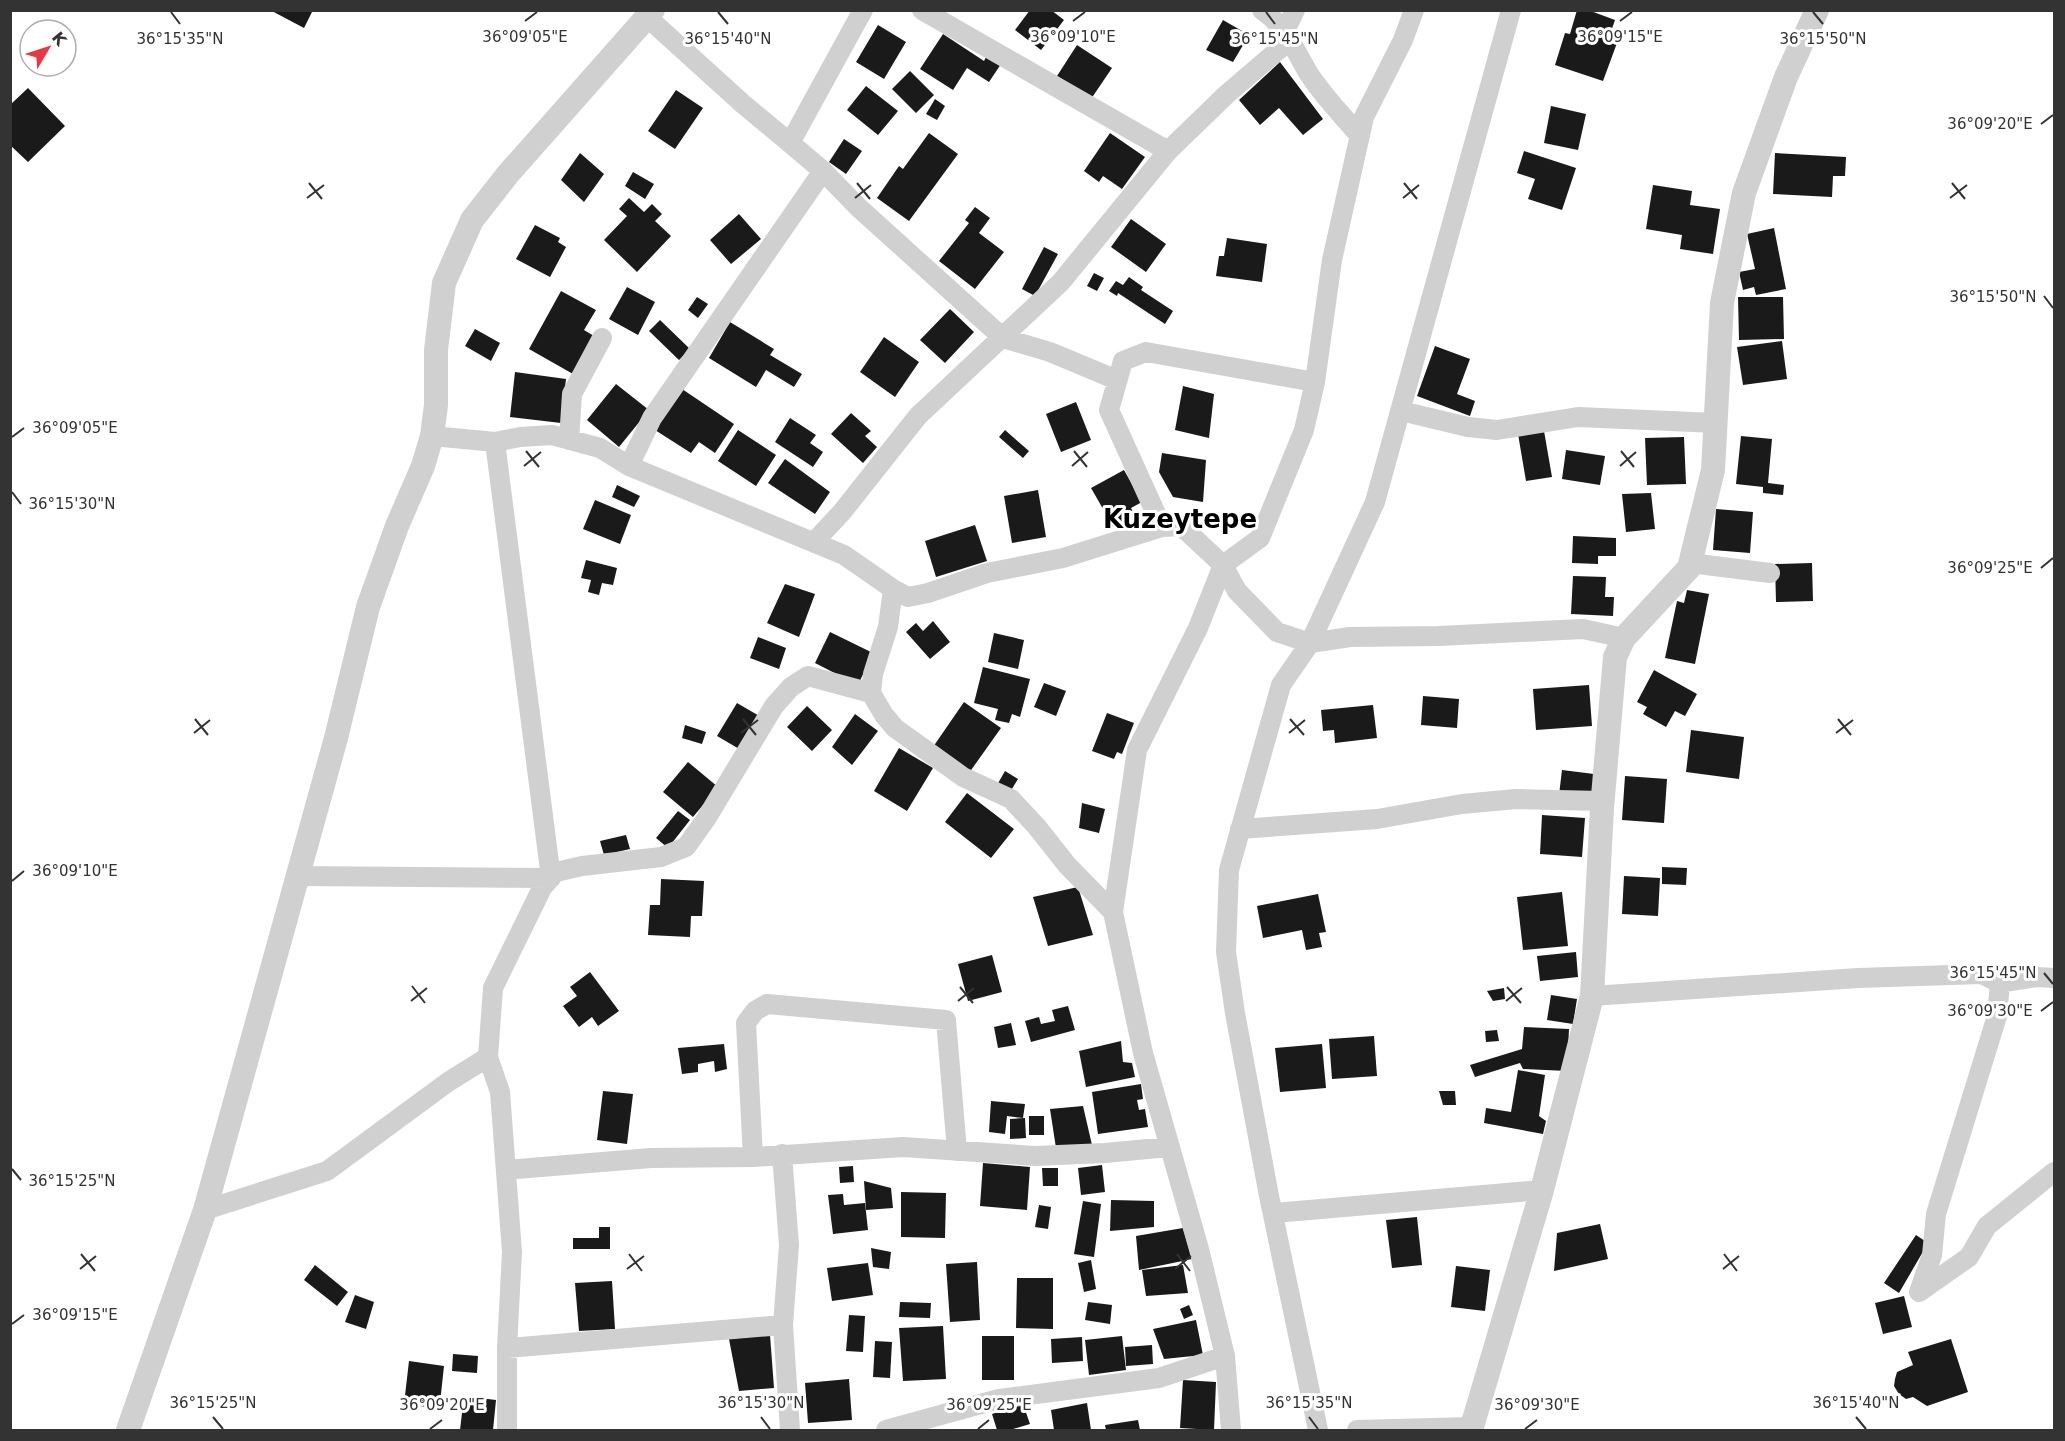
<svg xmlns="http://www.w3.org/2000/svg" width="2065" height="1441" viewBox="0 0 2065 1441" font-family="'DejaVu Sans',sans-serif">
	<rect width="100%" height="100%" fill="#fff"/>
	<!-- building -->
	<path fill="#1a1a1a" d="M 270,10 L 313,10 L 304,28 Z
		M 1030,10 L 1051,10 L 1064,20 L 1041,50 L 1015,30 Z
		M 1577,10 L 1588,10 L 1615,20 L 1608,40 L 1617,43 L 1603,81 L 1555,65 L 1565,33 L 1570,34 Z
		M 1223,20 L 1249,35 L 1233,62 L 1206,50 Z
		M 878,25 L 906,42 L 884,79 L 856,62 Z
		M 943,34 L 984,61 L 987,55 L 1001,64 L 989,82 L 967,68 L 953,90 L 920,69 Z
		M 1077,45 L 1112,68 L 1091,99 L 1057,76 Z
		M 1280,62 L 1323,119 L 1303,135 L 1279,108 L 1260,125 L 1239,100 Z
		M 910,71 L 934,95 L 916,113 L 892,89 Z
		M 866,86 L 898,111 L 878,135 L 847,110 Z
		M 28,88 L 65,126 L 28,162 L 10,145 L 10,105 Z
		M 676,90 L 703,108 L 675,149 L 648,131 Z
		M 935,99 L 945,106 L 937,120 L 926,114 Z
		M 1551,106 L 1586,114 L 1578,150 L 1544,143 Z
		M 929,133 L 958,154 L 909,221 L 877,198 L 899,166 L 903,169 Z
		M 1110,133 L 1145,157 L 1122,189 L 1103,176 L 1099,182 L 1084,171 Z
		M 844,139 L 862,151 L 846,174 L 829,162 Z
		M 1524,151 L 1576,168 L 1562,210 L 1528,199 L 1535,179 L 1517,173 Z
		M 580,153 L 604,174 L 584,202 L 561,180 Z
		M 1775,153 L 1846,157 L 1845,176 L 1833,176 L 1832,197 L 1773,194 Z
		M 633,172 L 654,184 L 645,199 L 625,186 Z
		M 1653,185 L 1692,191 L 1690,205 L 1720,209 L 1713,254 L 1680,249 L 1682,235 L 1646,229 Z
		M 629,198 L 644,212 L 652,204 L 662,214 L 655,221 L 671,236 L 637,272 L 604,240 L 627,216 L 619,209 Z
		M 975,207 L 990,218 L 979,233 L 1004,252 L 975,289 L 939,261 L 969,223 L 965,220 Z
		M 739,214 L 761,239 L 731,264 L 710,240 Z
		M 1131,219 L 1166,244 L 1146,272 L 1111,247 Z
		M 535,225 L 560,238 L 558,242 L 566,247 L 550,277 L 516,259 Z
		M 1774,228 L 1786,289 L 1756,295 L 1754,287 L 1743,290 L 1739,272 L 1755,269 L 1747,234 Z
		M 1227,238 L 1267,244 L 1262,282 L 1216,276 L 1219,256 L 1224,256 Z
		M 1044,247 L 1058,254 L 1035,296 L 1022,289 Z
		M 1094,273 L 1104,278 L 1097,291 L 1087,286 Z
		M 1129,277 L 1143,287 L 1141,290 L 1173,311 L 1165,324 L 1118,293 L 1117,296 L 1109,291 L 1116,281 L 1123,285 Z
		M 627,287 L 655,302 L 638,335 L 609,319 Z
		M 561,291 L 596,310 L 584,330 L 594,336 L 573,374 L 529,349 Z
		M 697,297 L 708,304 L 698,318 L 688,310 Z
		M 1738,297 L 1783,297 L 1784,339 L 1739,340 Z
		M 950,309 L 974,332 L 945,363 L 920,340 Z
		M 660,320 L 690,349 L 679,360 L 649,331 Z
		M 730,322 L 774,349 L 770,355 L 802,374 L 794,387 L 766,370 L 756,387 L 709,358 Z
		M 475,329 L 500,343 L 491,361 L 465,346 Z
		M 884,337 L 919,362 L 895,397 L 860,372 Z
		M 1782,341 L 1787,379 L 1743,385 L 1737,347 Z
		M 1435,346 L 1470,359 L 1457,394 L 1475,401 L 1470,416 L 1417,396 Z
		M 515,372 L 566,379 L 561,423 L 510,417 Z
		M 616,384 L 649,410 L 619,447 L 587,420 Z
		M 1183,386 L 1214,394 L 1209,438 L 1175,430 Z
		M 682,389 L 734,424 L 715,453 L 699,442 L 691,453 L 655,430 Z
		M 1076,402 L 1091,440 L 1061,452 L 1046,414 Z
		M 851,413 L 871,431 L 865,436 L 877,447 L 863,463 L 831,434 Z
		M 790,418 L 816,435 L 810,443 L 823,452 L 813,467 L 775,442 Z
		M 738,430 L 776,455 L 756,486 L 718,461 Z
		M 1005,430 L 1029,451 L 1023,458 L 999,437 Z
		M 1544,431 L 1552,477 L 1526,481 L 1518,434 Z
		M 1741,436 L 1772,439 L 1768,483 L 1784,485 L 1783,495 L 1763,493 L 1763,487 L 1736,484 Z
		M 1684,437 L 1686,484 L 1647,485 L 1645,438 Z
		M 1566,450 L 1605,456 L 1600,485 L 1562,479 Z
		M 1162,453 L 1206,460 L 1203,502 L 1173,497 L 1159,472 Z
		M 785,459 L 830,492 L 815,514 L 768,483 Z
		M 1124,470 L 1142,502 L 1131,508 L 1135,516 L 1114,528 L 1091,488 Z
		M 617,485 L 640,496 L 634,507 L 612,497 Z
		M 1038,490 L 1046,537 L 1012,543 L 1004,496 Z
		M 1651,493 L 1655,529 L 1626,532 L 1622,494 Z
		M 595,500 L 631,515 L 620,544 L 583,529 Z
		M 1716,509 L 1753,512 L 1750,553 L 1713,550 Z
		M 975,525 L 987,561 L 936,577 L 925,541 Z
		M 1573,536 L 1616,538 L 1616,556 L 1598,556 L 1598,564 L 1572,563 Z
		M 586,560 L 617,568 L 613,585 L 602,583 L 599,595 L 588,592 L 591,580 L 581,578 Z
		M 1812,563 L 1813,601 L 1776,602 L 1775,564 Z
		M 1573,576 L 1606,577 L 1605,597 L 1614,597 L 1613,616 L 1571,614 Z
		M 785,584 L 815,594 L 799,637 L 767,623 Z
		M 1687,590 L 1709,594 L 1695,664 L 1665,658 L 1677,601 L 1684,603 Z
		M 933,621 L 950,642 L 930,659 L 906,632 L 916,623 L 923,631 Z
		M 830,632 L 873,653 L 858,685 L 815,663 Z
		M 994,633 L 1024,640 L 1018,669 L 988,662 Z
		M 758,637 L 786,648 L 779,669 L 750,658 Z
		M 983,667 L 1030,679 L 1020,717 L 1012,714 L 1009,723 L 995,720 L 998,709 L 974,703 Z
		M 1654,670 L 1697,694 L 1685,716 L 1675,711 L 1666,727 L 1643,714 L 1647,707 L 1637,702 Z
		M 1044,683 L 1066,691 L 1056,716 L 1034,707 Z
		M 1589,685 L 1592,726 L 1536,730 L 1533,689 Z
		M 1423,696 L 1459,699 L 1457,728 L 1421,725 Z
		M 964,702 L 1001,728 L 969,773 L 933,747 Z
		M 737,703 L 761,717 L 741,750 L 717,736 Z
		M 1373,705 L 1377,738 L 1335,743 L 1334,730 L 1323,731 L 1321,710 Z
		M 807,706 L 832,730 L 812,751 L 787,727 Z
		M 1107,713 L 1134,723 L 1122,754 L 1117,752 L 1114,759 L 1092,751 Z
		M 855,714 L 878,731 L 852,765 L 832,747 Z
		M 685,725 L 706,732 L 702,744 L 682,738 Z
		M 1691,730 L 1744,737 L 1739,779 L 1686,772 Z
		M 899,748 L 933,768 L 907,811 L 874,791 Z
		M 688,762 L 718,787 L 693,817 L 663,792 Z
		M 1562,770 L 1594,774 L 1591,799 L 1559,795 Z
		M 1005,771 L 1018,779 L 1010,792 L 997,785 Z
		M 1625,776 L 1667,779 L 1664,823 L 1622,820 Z
		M 967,793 L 1014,829 L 991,858 L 945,822 Z
		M 1082,803 L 1105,809 L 1099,833 L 1079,828 Z
		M 678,811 L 690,820 L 668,848 L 656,838 Z
		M 1542,815 L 1585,818 L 1582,857 L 1540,854 Z
		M 626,835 L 630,849 L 604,855 L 600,841 Z
		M 1662,867 L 1687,868 L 1686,885 L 1662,884 Z
		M 1624,876 L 1660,878 L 1658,916 L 1622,914 Z
		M 661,879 L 704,881 L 702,916 L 691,916 L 690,937 L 648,935 L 650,905 L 660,905 Z
		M 1078,887 L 1093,935 L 1048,946 L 1033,897 Z
		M 1562,892 L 1568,946 L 1523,950 L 1517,897 Z
		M 1318,894 L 1326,932 L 1319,933 L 1322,947 L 1306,950 L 1302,930 L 1263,938 L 1257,906 Z
		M 1576,952 L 1578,977 L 1540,981 L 1537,956 Z
		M 992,955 L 1002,992 L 968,1001 L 958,964 Z
		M 590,972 L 619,1011 L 598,1026 L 592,1017 L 579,1027 L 563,1006 L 577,996 L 570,987 Z
		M 1504,988 L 1505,999 L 1493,1001 L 1487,991 Z
		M 1551,995 L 1577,999 L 1573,1024 L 1547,1020 Z
		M 1068,1006 L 1075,1030 L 1031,1042 L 1025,1021 L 1039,1017 L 1041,1024 L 1055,1021 L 1052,1010 Z
		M 1011,1023 L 1016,1045 L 998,1048 L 994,1027 Z
		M 1524,1027 L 1569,1029 L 1567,1071 L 1523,1069 L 1520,1063 L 1475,1077 L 1470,1065 L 1522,1049 Z
		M 1497,1030 L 1499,1041 L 1486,1042 L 1485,1031 Z
		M 1374,1036 L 1377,1076 L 1332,1079 L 1329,1039 Z
		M 1121,1041 L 1123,1062 L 1132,1063 L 1135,1077 L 1086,1087 L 1079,1051 Z
		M 724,1044 L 727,1069 L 715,1072 L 714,1061 L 698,1064 L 698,1072 L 682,1074 L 678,1048 Z
		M 1322,1044 L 1326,1088 L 1280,1092 L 1275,1048 Z
		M 1518,1070 L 1545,1075 L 1539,1116 L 1546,1121 L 1543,1134 L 1484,1123 L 1486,1108 L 1511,1112 Z
		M 1141,1084 L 1143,1099 L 1137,1100 L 1139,1110 L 1145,1109 L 1148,1127 L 1098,1134 L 1092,1092 Z
		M 603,1091 L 633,1094 L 627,1144 L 597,1140 Z
		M 1439,1091 L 1455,1091 L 1456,1105 L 1443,1105 Z
		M 991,1101 L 1025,1104 L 1023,1118 L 1007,1116 L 1005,1134 L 989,1132 Z
		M 1083,1106 L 1092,1145 L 1056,1148 L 1050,1109 Z
		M 1029,1116 L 1044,1116 L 1044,1135 L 1029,1135 Z
		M 1025,1118 L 1026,1138 L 1010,1139 L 1010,1119 Z
		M 983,1163 L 1030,1167 L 1027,1210 L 980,1206 Z
		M 1102,1165 L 1105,1192 L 1081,1195 L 1078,1168 Z
		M 853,1166 L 854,1182 L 840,1183 L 839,1167 Z
		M 1042,1168 L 1058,1168 L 1058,1186 L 1043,1186 Z
		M 864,1181 L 891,1188 L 893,1208 L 866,1210 Z
		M 901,1192 L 946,1193 L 945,1238 L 901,1237 Z
		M 843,1194 L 844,1205 L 865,1203 L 868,1230 L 833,1234 L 828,1195 Z
		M 1111,1200 L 1154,1201 L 1154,1227 L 1110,1231 Z
		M 1083,1201 L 1101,1204 L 1094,1257 L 1074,1254 Z
		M 1039,1205 L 1051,1207 L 1048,1229 L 1035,1227 Z
		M 1417,1217 L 1422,1265 L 1392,1268 L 1386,1220 Z
		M 1600,1224 L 1608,1259 L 1554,1271 L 1557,1233 Z
		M 599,1227 L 610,1227 L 610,1249 L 573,1249 L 573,1238 L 599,1238 Z
		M 1183,1228 L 1192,1259 L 1139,1270 L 1136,1236 Z
		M 1916,1235 L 1928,1243 L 1899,1293 L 1884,1283 Z
		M 871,1248 L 891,1252 L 889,1269 L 873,1267 Z
		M 1091,1260 L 1096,1289 L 1084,1292 L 1078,1263 Z
		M 977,1262 L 980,1320 L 950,1322 L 946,1264 Z
		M 868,1263 L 873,1295 L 832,1301 L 827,1268 Z
		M 315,1265 L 348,1292 L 337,1306 L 304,1280 Z
		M 1183,1265 L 1188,1293 L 1146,1296 L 1142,1270 Z
		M 1456,1266 L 1490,1270 L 1485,1311 L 1451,1307 Z
		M 1017,1278 L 1053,1278 L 1053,1329 L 1016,1328 Z
		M 612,1281 L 615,1329 L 579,1331 L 575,1283 Z
		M 355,1295 L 374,1302 L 366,1329 L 345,1322 Z
		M 1904,1296 L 1912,1327 L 1883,1334 L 1875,1303 Z
		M 900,1302 L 931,1303 L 930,1318 L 899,1317 Z
		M 1088,1302 L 1112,1305 L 1110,1324 L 1085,1320 Z
		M 1189,1305 L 1193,1315 L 1184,1319 L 1180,1309 Z
		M 849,1315 L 865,1316 L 863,1352 L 846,1351 Z
		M 1196,1320 L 1203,1355 L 1164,1359 L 1153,1329 Z
		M 943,1326 L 946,1379 L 903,1381 L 899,1328 Z
		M 770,1335 L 774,1388 L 739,1391 L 729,1339 Z
		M 982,1336 L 1014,1336 L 1014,1380 L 982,1380 Z
		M 1122,1336 L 1126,1370 L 1089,1375 L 1085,1340 Z
		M 1082,1337 L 1083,1361 L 1052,1363 L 1051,1339 Z
		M 1951,1339 L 1968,1392 L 1927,1406 L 1913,1397 L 1906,1399 L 1899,1394 L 1894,1386 L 1895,1379 L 1897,1372 L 1913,1365 L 1908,1352 Z
		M 875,1341 L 892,1342 L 890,1378 L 873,1377 Z
		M 1152,1345 L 1153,1364 L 1126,1366 L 1125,1347 Z
		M 453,1354 L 478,1356 L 477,1373 L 452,1371 Z
		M 409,1361 L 444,1366 L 440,1403 L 428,1401 L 428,1407 L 404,1404 Z
		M 849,1379 L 852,1420 L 808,1423 L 805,1383 Z
		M 1183,1380 L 1216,1382 L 1214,1430 L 1180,1428 Z
		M 464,1396 L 496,1400 L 493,1430 L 460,1430 Z
		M 1087,1403 L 1091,1430 L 1054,1430 L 1051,1410 Z
		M 1023,1404 L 1030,1424 L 1010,1430 L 997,1430 L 992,1414 Z
		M 1138,1420 L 1140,1430 L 1106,1430 L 1105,1425 Z"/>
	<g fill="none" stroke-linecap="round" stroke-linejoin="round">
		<!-- minor -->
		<path stroke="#d0d0d0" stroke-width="20" d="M 863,10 L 790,143 L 823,171 L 858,207 L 1003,338 L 1050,352 L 1117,380
			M 922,10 L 1168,151
			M 1262,10 C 1286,26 1295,51 1309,74 C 1323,96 1343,116 1360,136
			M 647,17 L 743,104 L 790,143
			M 1285,31 L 1295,10
			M 1401,411 L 1468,427 L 1497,430 L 1578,417 L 1716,423
			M 432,436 L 495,442 L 520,437 L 552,435 L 600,448 L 629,466 L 844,555 L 893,589 L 908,597 L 928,593 L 987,573 L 1063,558 L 1162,527 L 1181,526 L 1223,565 L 1237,591 L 1277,632 L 1310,643 L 1350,637 L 1439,636 L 1583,629 L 1624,638
			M 569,440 L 572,394 L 602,338
			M 629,466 L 652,418 L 823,171
			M 1162,527 L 1109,410 L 1123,361 L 1146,352 L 1315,382
			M 814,542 L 842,512 L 918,416 L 1061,282 L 1168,151 L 1227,94 L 1290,40
			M 1690,563 L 1770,573
			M 893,589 L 888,627 L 873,674 L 871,693 L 884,715 L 895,728 L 963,777 L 1011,799 L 1037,827 L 1067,865 L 1113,912
			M 1240,829 L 1377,819 L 1462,804 L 1516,799 L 1602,801
			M 298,876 L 551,878 L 495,442
			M 2000,983 L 2037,977 L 2054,978
			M 1592,996 L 1858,978 L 1982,974 L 2000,983 L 1997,1016 L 1936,1214 L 1932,1255 L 1919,1292
			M 782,1154 L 789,1245 L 783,1325 L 790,1430
			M 753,1157 L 746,1023 L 755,1011 L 767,1004 L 946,1020 L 957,1151
			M 506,1170 L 651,1158 L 753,1157 L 903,1147 L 1035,1156 L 1105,1153 L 1169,1147
			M 205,1210 L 327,1171 L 448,1082 L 488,1057
			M 1274,1213 L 1542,1190
			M 1919,1292 L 1969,1257 L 1987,1226 L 2054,1172
			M 507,1348 L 783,1325
			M 507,1430 L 507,1348 L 512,1252 L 500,1092 L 488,1057 L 493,988 L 542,888 L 556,872 L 582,866 L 661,857 L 686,847 L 706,819 L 774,706 L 791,687 L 808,676 L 871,693
			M 886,1430 L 999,1399 L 1159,1378 L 1225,1356
			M 1231,1430 L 1225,1356 L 1199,1249 L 1143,1053 L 1113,912 L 1137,750 L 1198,628 L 1223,565 L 1260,538 L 1304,430 L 1315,382 L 1332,260 L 1364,117 L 1403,40 L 1414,10
			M 1318,1430 L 1269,1196 L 1235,1013 L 1226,952 L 1229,870 L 1281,685 L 1310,643 L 1375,502 L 1511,10
			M 1357,1430 L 1471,1427"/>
		<!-- tertiary -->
		<path stroke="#d0d0d0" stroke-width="24" d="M 128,1430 L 205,1210 L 336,738 L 368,607 L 397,526 L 423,466 L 432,436 L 436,405 L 436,350 L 444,283 L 472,220 L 508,174 L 653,10
			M 1471,1430 L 1542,1190 L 1592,996 L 1602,808 L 1615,657 L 1624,638 L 1689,568 L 1713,470 L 1722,303 L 1744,193 L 1786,77 L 1817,10"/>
	</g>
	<!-- ticks -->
	<path fill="none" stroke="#333" stroke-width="2" d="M 171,12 L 180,24M 718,12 L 728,24M 1266,12 L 1275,24M 1813,12 L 1823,24M 525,21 L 537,12M 1073,21 L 1085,12M 1620,21 L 1632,12M 2041,124 L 2053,115M 309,183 L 322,199M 857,183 L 870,199M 1404,183 L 1417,199M 1952,183 L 1965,199M 307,198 L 324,185M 855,198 L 871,185M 1403,198 L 1419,185M 1950,198 L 1967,185M 2044,296 L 2053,308M 12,437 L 24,428M 526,451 L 539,467M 1074,451 L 1087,467M 1621,451 L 1634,467M 524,466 L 541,452M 1072,466 L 1088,452M 1620,466 L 1636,452M 12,492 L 21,504M 2041,568 L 2053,558M 195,719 L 208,735M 743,719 L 756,735M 1290,719 L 1304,735M 1838,719 L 1851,735M 194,733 L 210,720M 741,733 L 758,720M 1289,733 L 1305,720M 1836,733 L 1853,720M 12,881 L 24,871M 2044,973 L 2053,984M 412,986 L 425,1003M 960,987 L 973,1003M 1507,987 L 1521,1003M 411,1001 L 427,988M 958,1001 L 974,988M 1506,1001 L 1522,988M 2041,1011 L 2053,1002M 12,1169 L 21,1180M 81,1254 L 95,1271M 629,1254 L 642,1271M 1177,1254 L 1190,1271M 1724,1254 L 1737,1271M 80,1269 L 96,1256M 627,1269 L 644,1256M 1175,1269 L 1191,1256M 1723,1269 L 1739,1256M 12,1324 L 24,1315M 213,1417 L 223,1429M 761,1417 L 770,1429M 1309,1417 L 1318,1429M 1856,1417 L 1866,1429M 430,1429 L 442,1420M 978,1429 L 989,1420M 1525,1429 L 1537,1420"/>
	<g text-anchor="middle" stroke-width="6" stroke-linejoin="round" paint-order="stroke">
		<!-- district labels -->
		<g font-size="26" font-weight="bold" fill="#000" stroke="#fff">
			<text x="1180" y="528">Kuzeytepe</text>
		</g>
	</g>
	<g font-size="15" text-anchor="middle" fill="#333" stroke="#fff" stroke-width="6" stroke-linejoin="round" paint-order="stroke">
		<text x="525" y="42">36°09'05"E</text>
		<text x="1073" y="42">36°09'10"E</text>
		<text x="1620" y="42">36°09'15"E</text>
		<text x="180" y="44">36°15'35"N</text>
		<text x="728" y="44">36°15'40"N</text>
		<text x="1275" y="44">36°15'45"N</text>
		<text x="1823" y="44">36°15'50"N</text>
		<text x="1990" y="129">36°09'20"E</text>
		<text x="1993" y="302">36°15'50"N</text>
		<text x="75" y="433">36°09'05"E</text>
		<text x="72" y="509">36°15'30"N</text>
		<text x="1990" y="573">36°09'25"E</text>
		<text x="75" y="876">36°09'10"E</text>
		<text x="1993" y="978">36°15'45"N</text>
		<text x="1990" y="1016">36°09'30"E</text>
		<text x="72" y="1186">36°15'25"N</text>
		<text x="75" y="1320">36°09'15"E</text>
		<text x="213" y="1408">36°15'25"N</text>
		<text x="761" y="1408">36°15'30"N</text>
		<text x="1309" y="1408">36°15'35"N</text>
		<text x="1856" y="1408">36°15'40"N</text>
		<text x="442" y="1410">36°09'20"E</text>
		<text x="989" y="1410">36°09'25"E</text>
		<text x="1537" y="1410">36°09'30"E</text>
	</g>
	<!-- border -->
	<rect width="2065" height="1441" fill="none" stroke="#333333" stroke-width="24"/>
	<!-- north arrow -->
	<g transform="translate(48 48) rotate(51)"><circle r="28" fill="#ffffff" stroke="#adadad" stroke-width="1.5"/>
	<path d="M0-4.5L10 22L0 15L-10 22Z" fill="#e63946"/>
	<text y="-9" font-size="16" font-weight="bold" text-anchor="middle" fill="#333333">K</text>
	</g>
</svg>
